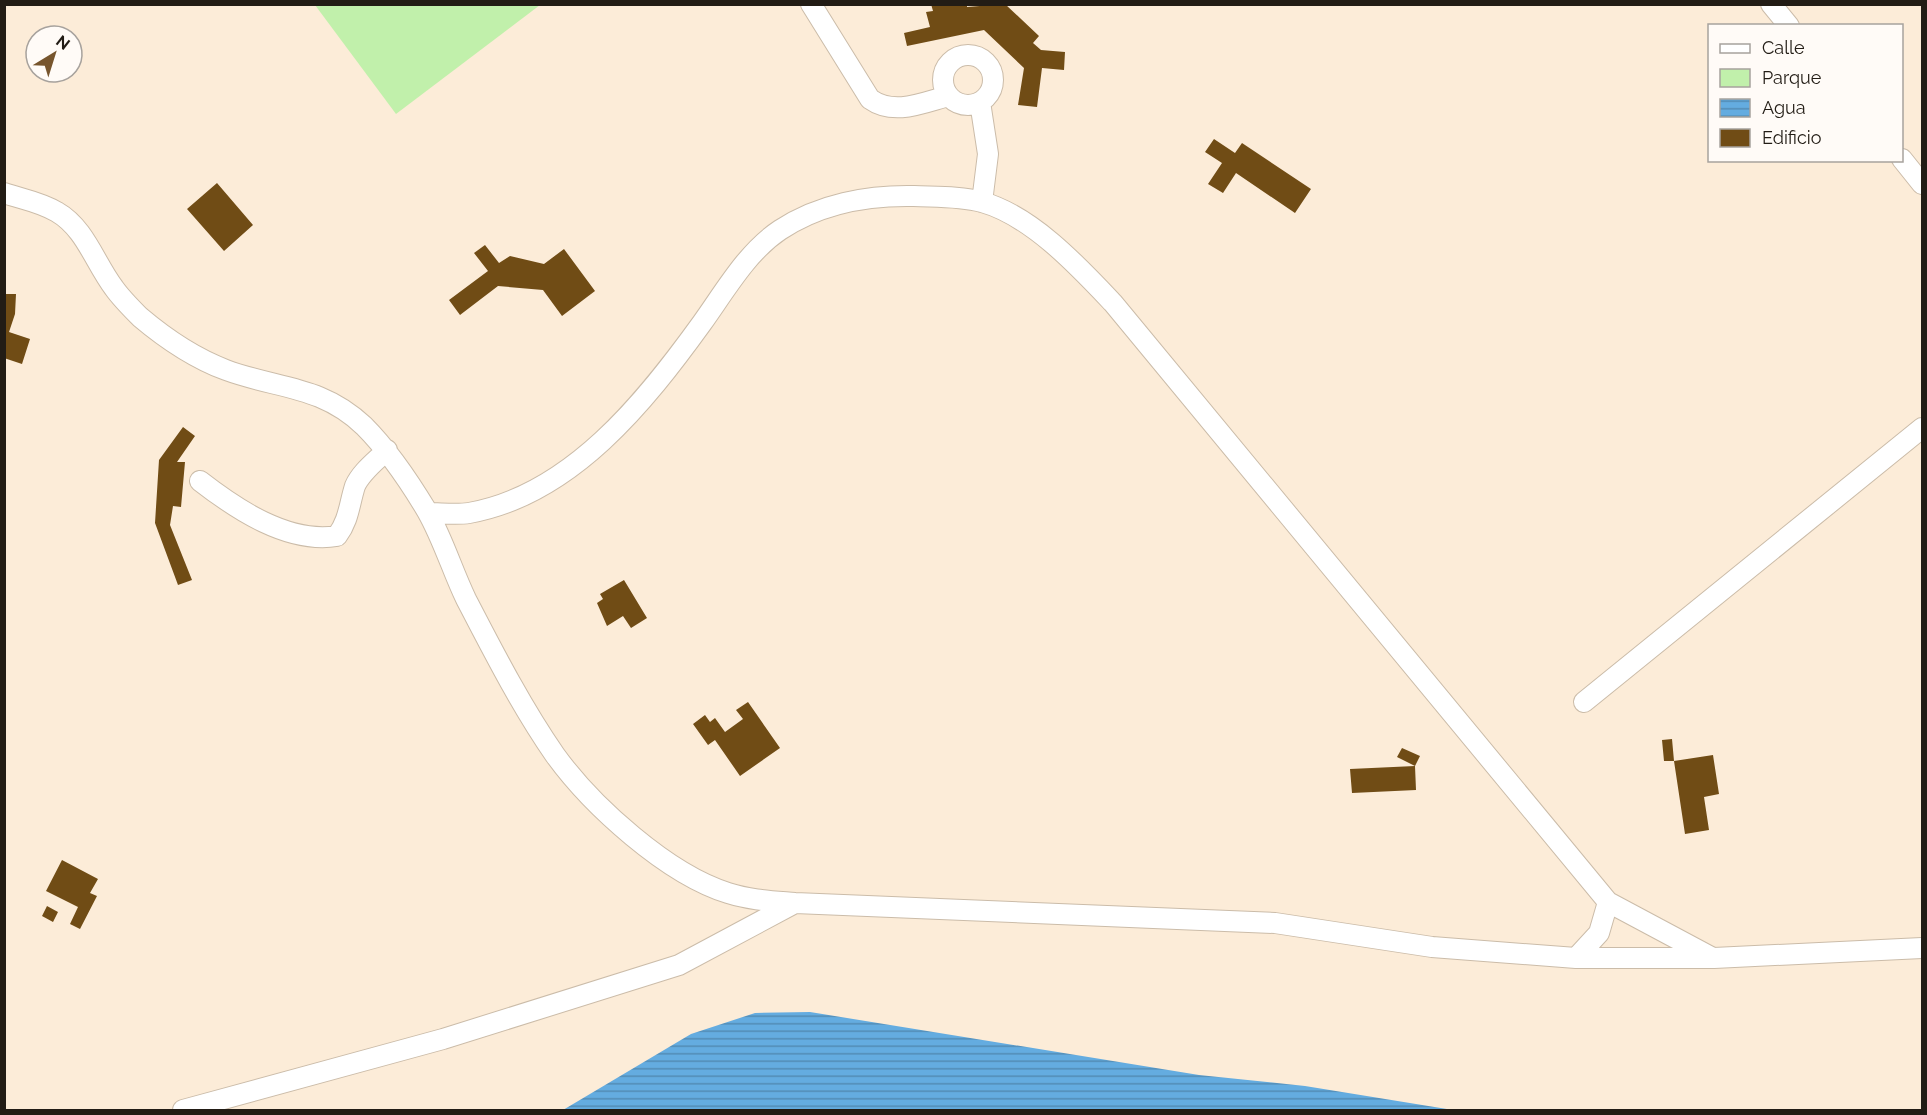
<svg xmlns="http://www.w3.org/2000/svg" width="1927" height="1115" viewBox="0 0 1927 1115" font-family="Raleway,sans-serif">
	<defs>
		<pattern id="water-rules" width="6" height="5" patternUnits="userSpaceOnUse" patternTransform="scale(1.5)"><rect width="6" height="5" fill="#64ace0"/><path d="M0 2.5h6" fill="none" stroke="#528bb4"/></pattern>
	</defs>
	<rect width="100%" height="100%" fill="#fcecd8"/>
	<!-- green -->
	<path fill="#c1f0ab" d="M 315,5 L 540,5 L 396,114 Z"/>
	<!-- water -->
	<path fill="url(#water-rules)" d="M 810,1012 L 1199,1075 L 1305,1086 L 1453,1110 L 563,1110 L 691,1034 L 755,1013 Z"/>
	<!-- building -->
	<path fill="#704c15" d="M 931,4 L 967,4 L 967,7 L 1005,4 L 1039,36 L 1033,43 L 1041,50 L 1065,52 L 1064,70 L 1042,68 L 1037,107 L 1018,105 L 1024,68 L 984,30 L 907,46 L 904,33 L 930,27 L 926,12 L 933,11 Z
		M 1214,139 L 1235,153 L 1242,143 L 1311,189 L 1295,213 L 1236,173 L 1223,193 L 1208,184 L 1222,163 L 1205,152 Z
		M 217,183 L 253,225 L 224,251 L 187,209 Z
		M 485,245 L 499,263 L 510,256 L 544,264 L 564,249 L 595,291 L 562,316 L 543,290 L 498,286 L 460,315 L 449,300 L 488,271 L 474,253 Z
		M 4,294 L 16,294 L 15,314 L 9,332 L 30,339 L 22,364 L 4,358 Z
		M 183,427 L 195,436 L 177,462 L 185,462 L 181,507 L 173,506 L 170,525 L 192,580 L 178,585 L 155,523 L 159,460 Z
		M 624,580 L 647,618 L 631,628 L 623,616 L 607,626 L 597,603 L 603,599 L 600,594 Z
		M 748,702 L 780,748 L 740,776 L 715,740 L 708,745 L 693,724 L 705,715 L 710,722 L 715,718 L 725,732 L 743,719 L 736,710 Z
		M 1672,739 L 1674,761 L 1664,761 L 1662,740 Z
		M 1402,748 L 1420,756 L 1415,766 L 1397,757 Z
		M 1713,755 L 1719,794 L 1704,797 L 1709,830 L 1685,834 L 1674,761 Z
		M 1415,766 L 1416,790 L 1352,793 L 1350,769 Z
		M 62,860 L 98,879 L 90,893 L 97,896 L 80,929 L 70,924 L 78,907 L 46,891 Z
		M 47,906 L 58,912 L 53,922 L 42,916 Z"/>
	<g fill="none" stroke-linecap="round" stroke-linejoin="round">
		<!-- minor casing -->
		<g stroke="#cbbca9" stroke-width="22">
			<path id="minor" d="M 811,4 L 870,99 C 894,116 922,103 948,96
				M 1771,4 L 1789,26
				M943 80a25 25 0 1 1 50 0a25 25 0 1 1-50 0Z
				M 980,102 L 988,154 L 982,202
				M 1902,159 L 1922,184
				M 4,193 C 22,199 41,202 57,212 C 85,228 95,263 114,288 C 121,298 131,308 140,317 C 166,339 194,358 226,370 C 277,389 321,385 364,426 C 389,451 409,481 427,511 C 443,539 452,570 466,599 C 493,651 521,706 555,755 C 592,806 667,874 728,893 C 750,900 772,901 795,903 L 1275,923 L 1432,947 L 1576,958 L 1714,958 L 1922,948
				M 200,481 C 236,509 288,544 337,536 C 349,520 349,505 355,486 C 361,472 376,461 387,450
				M 428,513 C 441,513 456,515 469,513 C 571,495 645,402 702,323 C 725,291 747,252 780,230 C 819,204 868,195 914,196 C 936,197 960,196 982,202 C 1032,216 1079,267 1113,303 L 1608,902 L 1599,933 L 1576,958
				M 1584,702 L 1922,428
				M 1608,902 L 1711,957
				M 183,1110 L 443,1039 L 679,965 L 795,903"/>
		</g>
		<!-- minor -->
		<use href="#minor" stroke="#fff" stroke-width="20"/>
	</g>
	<!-- border -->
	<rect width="1927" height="1115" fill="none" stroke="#221c15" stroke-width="12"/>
	<!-- legend -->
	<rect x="1708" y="24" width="195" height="138" fill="#fffbf7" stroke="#a7a29d" stroke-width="1.5"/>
	<rect x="1720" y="44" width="30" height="9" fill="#ffffff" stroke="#a7a29d" stroke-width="1.5"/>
	<text x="1762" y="54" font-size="18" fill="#221c15">Calle</text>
	<rect x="1720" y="69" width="30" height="18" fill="#c1f0ab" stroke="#a7a29d" stroke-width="1.5"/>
	<text x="1762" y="84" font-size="18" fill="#221c15">Parque</text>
	<rect x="1720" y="99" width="30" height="18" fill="url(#water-rules)" stroke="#a7a29d" stroke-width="1.5"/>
	<text x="1762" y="114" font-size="18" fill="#221c15">Agua</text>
	<rect x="1720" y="129" width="30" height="18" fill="#704c15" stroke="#a7a29d" stroke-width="1.5"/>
	<text x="1762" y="144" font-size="18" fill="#221c15">Edificio</text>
	<!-- north arrow -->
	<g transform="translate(54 54) rotate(38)"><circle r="28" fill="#fffbf7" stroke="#a7a29d" stroke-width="1.5"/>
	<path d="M0-4.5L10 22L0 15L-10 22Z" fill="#77552d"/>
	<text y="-9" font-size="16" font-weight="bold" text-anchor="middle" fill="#221c15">N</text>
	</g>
</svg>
